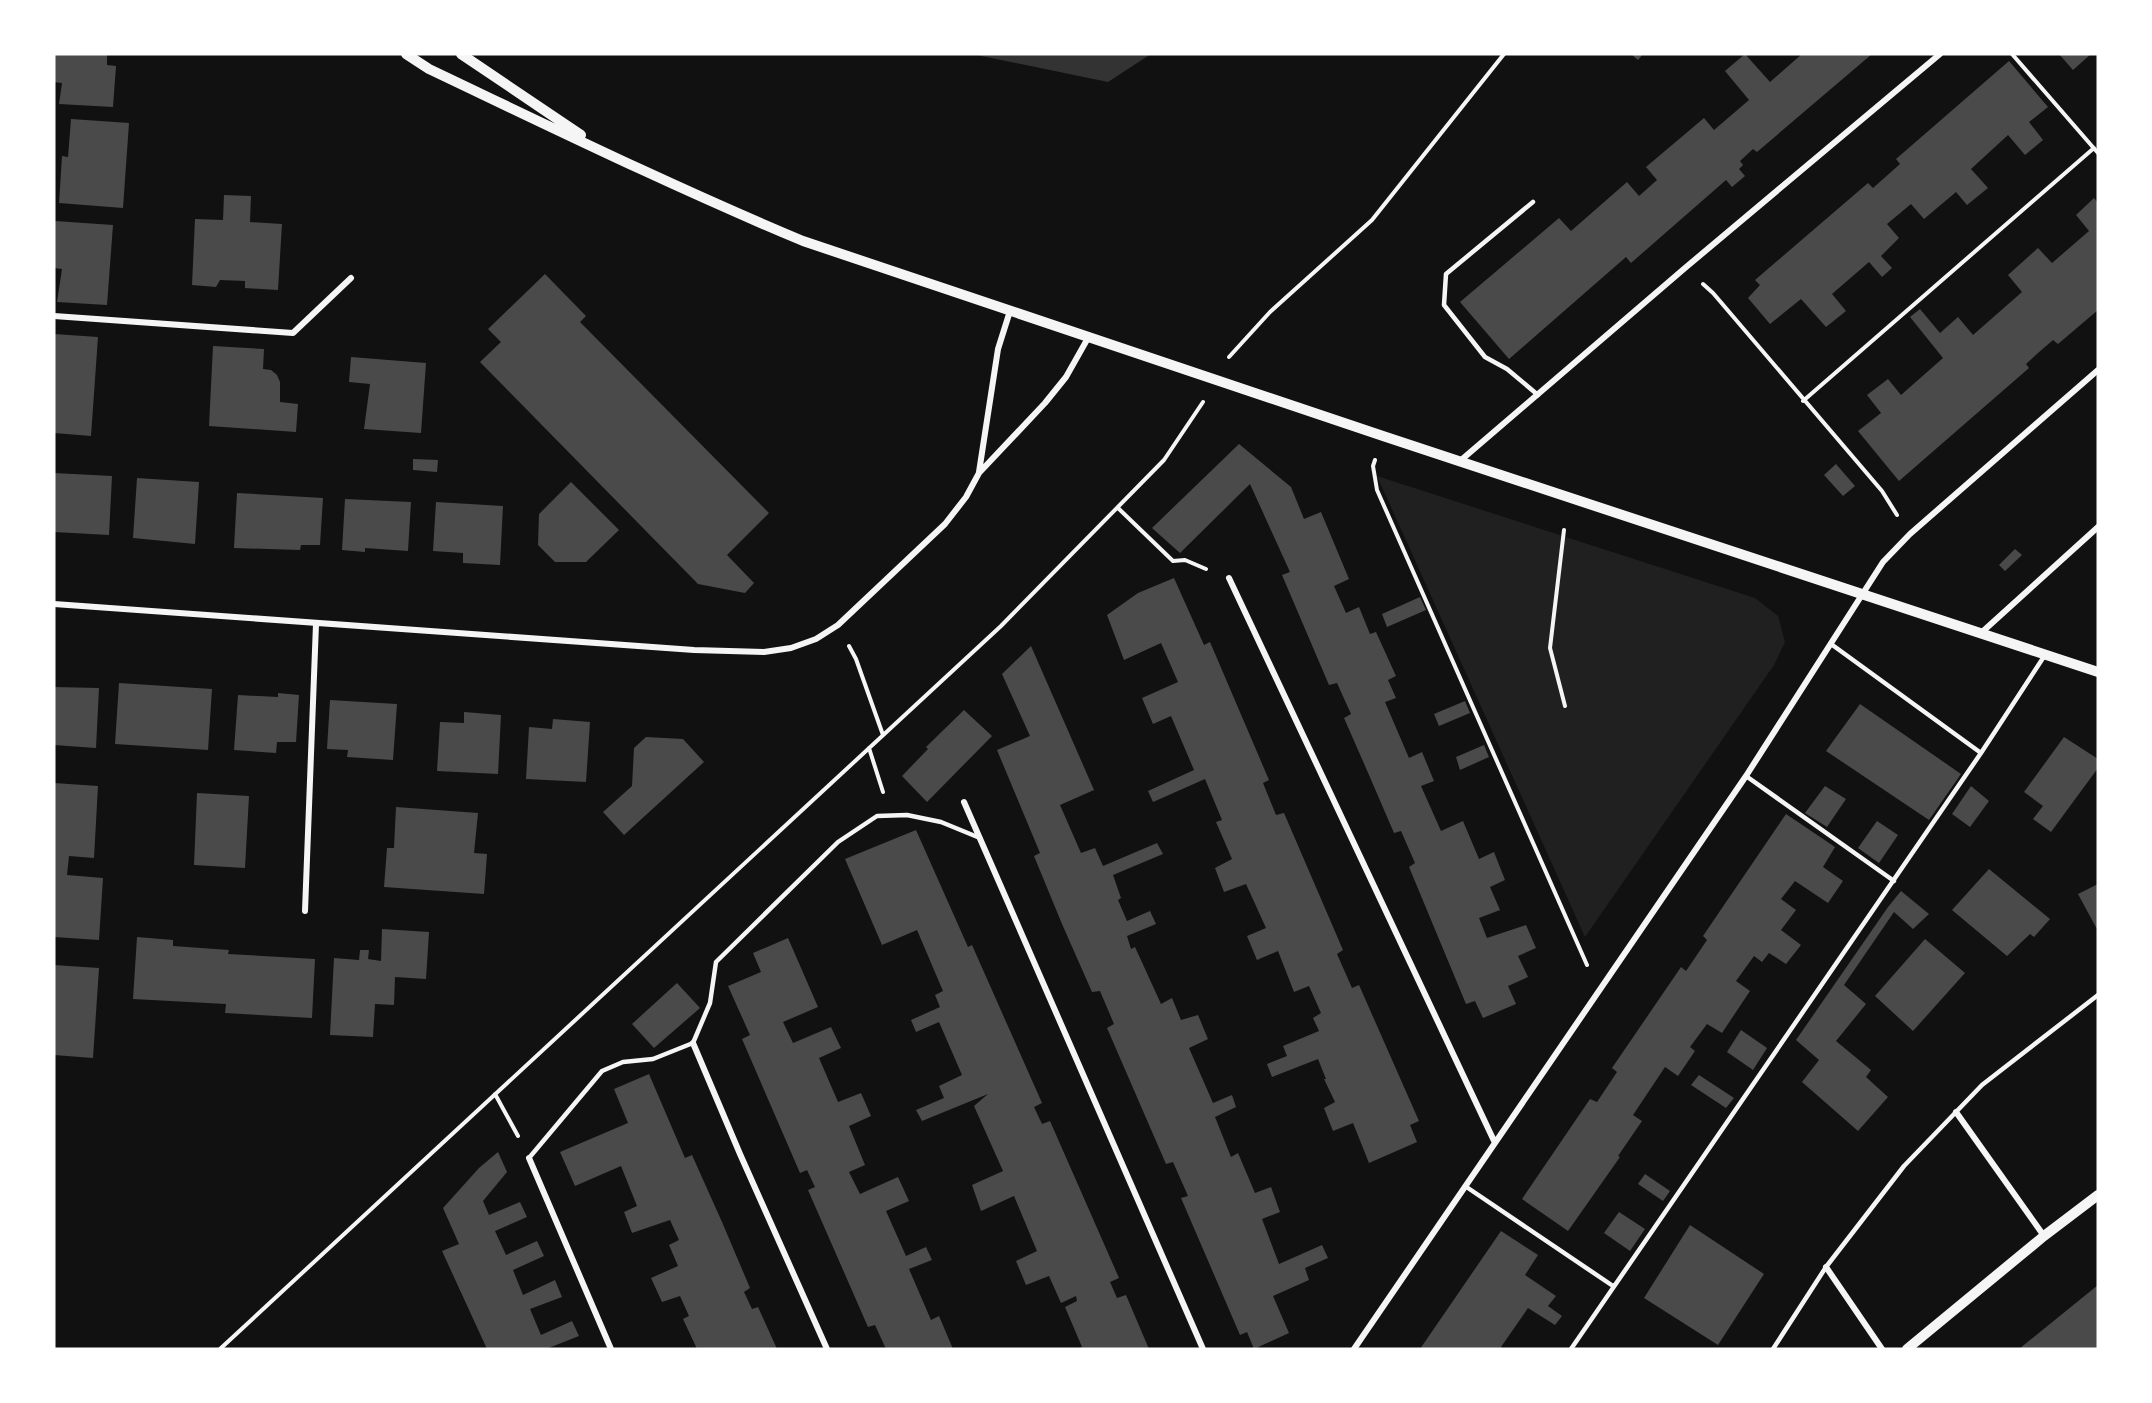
<svg xmlns="http://www.w3.org/2000/svg" width="2152" height="1403" viewBox="0 0 2152 1403" font-family="'PT Sans',sans-serif">
	<rect width="100%" height="100%" fill="#111"/>
	<!-- green -->
	<path fill="#202020" d="M 1377,476 L 1755,598 L 1778,616 L 1785,642 L 1774,665 L 1585,937 Z"/>
	<!-- water -->
	<path fill="#333" d="M 972,54 L 1151,54 L 1108,82 Z"/>
	<!-- building -->
	<path fill="#4a4a4a" d="M 54,54 L 107,54 L 107,65 L 116,66 L 113,107 L 59,104 L 62,83 L 54,82 Z
		M 1631,54 L 1643,54 L 1638,60 Z
		M 1745,54 L 1770,82 L 1802,54 L 1872,54 L 1757,152 L 1753,149 L 1740,161 L 1743,165 L 1739,169 L 1745,176 L 1732,187 L 1726,180 L 1631,263 L 1626,257 L 1509,359 L 1460,302 L 1559,218 L 1571,231 L 1627,182 L 1639,196 L 1657,180 L 1646,167 L 1704,118 L 1714,130 L 1749,100 L 1725,71 Z
		M 2059,54 L 2091,54 L 2073,70 Z
		M 2009,61 L 2048,107 L 2029,122 L 2043,140 L 2025,155 L 2008,135 L 1971,169 L 1988,188 L 1967,205 L 1956,192 L 1924,219 L 1911,204 L 1887,224 L 1899,238 L 1881,256 L 1892,268 L 1882,277 L 1869,262 L 1832,294 L 1846,311 L 1826,327 L 1801,299 L 1770,324 L 1748,298 L 1760,285 L 1755,280 L 1868,183 L 1873,188 L 1900,164 L 1896,159 Z
		M 71,119 L 129,123 L 123,208 L 59,203 L 62,156 L 68,157 Z
		M 224,195 L 251,196 L 250,222 L 282,224 L 278,290 L 245,288 L 245,281 L 220,280 L 216,287 L 192,285 L 195,219 L 223,220 Z
		M 2094,198 L 2098,203 L 2098,310 L 2058,344 L 2053,340 L 2038,353 L 2026,364 L 2029,368 L 1899,481 L 1858,431 L 1881,413 L 1867,395 L 1888,379 L 1901,395 L 1943,358 L 1910,317 L 1920,309 L 1940,333 L 1958,317 L 1973,335 L 2022,292 L 2008,275 L 2038,248 L 2052,263 L 2089,231 L 2076,215 Z
		M 55,221 L 113,225 L 107,305 L 57,302 L 62,269 L 54,268 Z
		M 545,274 L 586,316 L 580,322 L 769,513 L 727,555 L 754,583 L 745,593 L 698,584 L 480,362 L 501,342 L 488,329 Z
		M 54,334 L 98,337 L 91,436 L 54,433 Z
		M 213,346 L 264,349 L 263,369 L 271,370 L 277,375 L 280,382 L 280,402 L 298,404 L 296,432 L 209,426 Z
		M 351,357 L 426,363 L 421,433 L 364,429 L 370,384 L 349,382 Z
		M 1239,444 L 1291,487 L 1304,519 L 1321,512 L 1349,579 L 1334,586 L 1346,613 L 1359,607 L 1370,634 L 1376,632 L 1396,676 L 1388,680 L 1396,698 L 1385,702 L 1409,758 L 1422,752 L 1434,781 L 1421,786 L 1441,831 L 1463,821 L 1479,859 L 1494,852 L 1505,880 L 1490,887 L 1500,910 L 1479,918 L 1487,938 L 1526,925 L 1536,948 L 1518,956 L 1528,977 L 1508,986 L 1516,1004 L 1483,1018 L 1475,1001 L 1466,1004 L 1409,867 L 1415,863 L 1401,831 L 1394,833 L 1369,775 L 1344,718 L 1351,714 L 1337,683 L 1329,685 L 1282,575 L 1290,572 L 1250,484 L 1180,553 L 1152,528 Z
		M 413,459 L 438,460 L 437,472 L 413,470 Z
		M 1836,464 L 1855,486 L 1843,496 L 1824,475 Z
		M 54,473 L 112,476 L 109,535 L 54,532 Z
		M 137,478 L 199,482 L 195,544 L 133,538 Z
		M 571,482 L 619,530 L 586,562 L 555,562 L 538,545 L 539,514 Z
		M 237,493 L 323,498 L 320,545 L 301,545 L 300,550 L 234,548 Z
		M 345,499 L 411,502 L 408,551 L 365,548 L 365,552 L 342,550 Z
		M 436,502 L 503,506 L 500,565 L 463,563 L 463,553 L 433,551 Z
		M 2015,549 L 2022,555 L 2005,571 L 1999,565 Z
		M 1174,578 L 1204,645 L 1210,642 L 1269,780 L 1263,783 L 1276,815 L 1284,813 L 1343,950 L 1337,954 L 1352,988 L 1359,985 L 1419,1121 L 1410,1125 L 1417,1142 L 1369,1163 L 1353,1123 L 1333,1131 L 1324,1108 L 1335,1102 L 1324,1079 L 1326,1079 L 1318,1059 L 1272,1077 L 1267,1064 L 1287,1056 L 1283,1046 L 1319,1031 L 1313,1018 L 1321,1013 L 1309,986 L 1294,992 L 1278,951 L 1257,960 L 1247,936 L 1266,928 L 1246,884 L 1224,892 L 1215,868 L 1232,859 L 1216,822 L 1222,820 L 1205,779 L 1153,802 L 1148,791 L 1194,770 L 1171,716 L 1153,724 L 1142,698 L 1178,682 L 1161,643 L 1124,660 L 1107,615 L 1138,593 Z
		M 1420,597 L 1426,610 L 1387,627 L 1382,614 Z
		M 1031,646 L 1094,790 L 1060,805 L 1081,853 L 1095,848 L 1103,866 L 1157,843 L 1163,854 L 1113,875 L 1121,898 L 1118,900 L 1127,921 L 1150,911 L 1156,924 L 1127,936 L 1131,949 L 1135,947 L 1161,1004 L 1172,998 L 1181,1020 L 1198,1015 L 1208,1039 L 1189,1048 L 1213,1103 L 1232,1095 L 1236,1107 L 1215,1117 L 1231,1157 L 1238,1153 L 1255,1193 L 1271,1187 L 1280,1212 L 1262,1219 L 1279,1264 L 1322,1245 L 1328,1258 L 1305,1268 L 1309,1280 L 1273,1296 L 1289,1333 L 1254,1349 L 1247,1332 L 1240,1335 L 1181,1198 L 1188,1196 L 1173,1162 L 1166,1164 L 1107,1028 L 1114,1024 L 1100,991 L 1092,992 L 1062,924 L 1034,856 L 1040,853 L 997,750 L 1030,736 L 1002,674 Z
		M 119,683 L 212,689 L 208,750 L 115,744 Z
		M 54,687 L 99,688 L 96,748 L 54,745 Z
		M 278,693 L 299,695 L 296,742 L 277,742 L 276,753 L 234,750 L 238,695 L 278,697 Z
		M 330,700 L 397,704 L 393,760 L 347,757 L 348,750 L 327,749 Z
		M 1465,701 L 1470,713 L 1439,726 L 1434,714 Z
		M 1860,704 L 1961,774 L 1929,820 L 1826,751 Z
		M 964,710 L 992,736 L 927,802 L 902,776 L 928,749 L 926,747 Z
		M 464,712 L 501,715 L 498,774 L 437,771 L 440,722 L 464,723 Z
		M 553,719 L 590,722 L 586,782 L 526,779 L 529,727 L 552,729 Z
		M 646,737 L 683,739 L 704,762 L 624,835 L 603,812 L 632,786 L 634,748 Z
		M 2064,737 L 2098,759 L 2098,768 L 2051,832 L 2033,819 L 2043,806 L 2024,792 Z
		M 1484,745 L 1489,757 L 1460,770 L 1456,757 Z
		M 54,783 L 98,786 L 94,858 L 69,856 L 67,875 L 103,878 L 99,940 L 54,937 Z
		M 1825,786 L 1846,799 L 1827,827 L 1805,813 Z
		M 1971,786 L 1989,801 L 1970,827 L 1952,814 Z
		M 197,793 L 249,796 L 245,868 L 194,865 Z
		M 396,807 L 478,813 L 474,853 L 487,854 L 484,894 L 384,887 L 387,848 L 394,848 Z
		M 1786,814 L 1835,847 L 1823,867 L 1843,881 L 1828,903 L 1795,881 L 1781,899 L 1796,910 L 1781,930 L 1801,945 L 1786,964 L 1769,953 L 1762,962 L 1754,956 L 1736,981 L 1750,991 L 1722,1033 L 1707,1024 L 1690,1047 L 1695,1051 L 1678,1076 L 1665,1067 L 1633,1115 L 1642,1121 L 1618,1156 L 1620,1157 L 1568,1231 L 1522,1199 L 1590,1099 L 1597,1102 L 1617,1072 L 1612,1068 L 1681,967 L 1686,971 L 1707,940 L 1703,936 Z
		M 1877,821 L 1898,835 L 1879,863 L 1858,848 Z
		M 916,830 L 968,947 L 972,945 L 1042,1103 L 1034,1107 L 1042,1124 L 1050,1121 L 1119,1278 L 1110,1282 L 1117,1298 L 1126,1295 L 1149,1349 L 1076,1349 L 1082,1347 L 1065,1307 L 1077,1301 L 1076,1296 L 1061,1303 L 1049,1276 L 1026,1285 L 1016,1261 L 1037,1251 L 1014,1196 L 981,1211 L 972,1185 L 1003,1171 L 974,1106 L 988,1094 L 922,1121 L 916,1110 L 944,1098 L 939,1086 L 962,1075 L 939,1022 L 916,1032 L 911,1020 L 940,1007 L 935,995 L 943,991 L 917,930 L 882,945 L 845,859 Z
		M 1989,869 L 2050,919 L 2034,937 L 2030,934 L 2007,956 L 1952,910 Z
		M 2098,884 L 2098,931 L 2078,894 Z
		M 1901,891 L 1929,914 L 1913,929 L 1894,912 L 1844,985 L 1866,1004 L 1836,1041 L 1871,1070 L 1866,1077 L 1888,1097 L 1858,1131 L 1802,1082 L 1819,1060 L 1796,1040 L 1888,907 Z
		M 382,929 L 429,932 L 426,979 L 395,977 L 394,1005 L 375,1004 L 373,1037 L 330,1035 L 334,958 L 359,960 L 360,950 L 369,950 L 368,959 L 381,961 Z
		M 137,937 L 173,940 L 173,946 L 229,950 L 228,954 L 315,959 L 312,1018 L 225,1013 L 226,1004 L 133,999 Z
		M 788,938 L 818,1007 L 783,1022 L 793,1043 L 831,1027 L 841,1048 L 819,1058 L 838,1102 L 861,1093 L 871,1116 L 849,1126 L 865,1165 L 849,1172 L 860,1194 L 898,1177 L 909,1201 L 886,1211 L 906,1256 L 926,1247 L 932,1260 L 909,1269 L 931,1320 L 939,1316 L 953,1349 L 886,1349 L 875,1325 L 868,1327 L 808,1190 L 815,1187 L 807,1170 L 800,1173 L 742,1039 L 750,1035 L 728,986 L 761,972 L 753,953 Z
		M 1925,939 L 1965,973 L 1913,1031 L 1875,996 Z
		M 54,965 L 99,968 L 93,1058 L 54,1055 Z
		M 677,983 L 700,1008 L 654,1048 L 632,1024 Z
		M 1741,1030 L 1767,1048 L 1753,1070 L 1727,1052 Z
		M 649,1074 L 685,1158 L 692,1155 L 722,1222 L 750,1288 L 744,1292 L 752,1309 L 758,1307 L 777,1349 L 697,1349 L 683,1319 L 689,1316 L 680,1296 L 662,1302 L 651,1278 L 678,1266 L 669,1245 L 679,1240 L 670,1220 L 632,1233 L 624,1212 L 637,1206 L 621,1166 L 575,1186 L 560,1152 L 628,1123 L 614,1089 Z
		M 1699,1075 L 1734,1098 L 1726,1108 L 1691,1085 Z
		M 498,1152 L 507,1172 L 483,1201 L 489,1215 L 520,1202 L 527,1217 L 495,1231 L 506,1255 L 537,1241 L 544,1256 L 513,1270 L 523,1295 L 555,1280 L 562,1297 L 530,1309 L 541,1335 L 572,1321 L 579,1336 L 546,1349 L 487,1349 L 442,1251 L 459,1244 L 443,1208 L 479,1168 Z
		M 1645,1174 L 1670,1191 L 1663,1201 L 1638,1184 Z
		M 1619,1212 L 1645,1229 L 1630,1251 L 1604,1233 Z
		M 1690,1225 L 1764,1274 L 1718,1345 L 1644,1298 Z
		M 1501,1231 L 1538,1255 L 1525,1275 L 1556,1296 L 1548,1306 L 1562,1316 L 1555,1325 L 1528,1308 L 1501,1347 L 1504,1349 L 1420,1349 Z
		M 2098,1285 L 2098,1349 L 2019,1349 Z"/>
	<g fill="none" stroke-linecap="round" stroke-linejoin="round">
		<!-- path -->
		<path stroke="#f5f5f5" stroke-width="4" d="M 2012,54 L 2098,153
			M 1703,284 L 1713,293 L 1882,491 L 1897,515
			M 1229,357 L 1270,312 L 1372,220 L 1504,54
			M 1803,401 L 2094,148
			M 1375,460 L 1373,466 L 1377,490 L 1587,965
			M 1118,508 L 1173,561 L 1185,560 L 1206,569
			M 1564,530 L 1550,648 L 1565,706
			M 849,646 L 856,659 L 883,735
			M 869,748 L 883,792
			M 495,1094 L 518,1136
			M 220,1349 L 1001,626 L 1164,460 L 1203,402"/>
		<!-- service -->
		<path stroke="#f5f5f5" stroke-width="4.5" d="M 1533,202 L 1446,274 L 1444,305 L 1485,357 L 1507,369 L 1538,395
			M 1831,644 L 1981,753
			M 1746,776 L 1894,881
			M 529,1158 L 602,1071 L 623,1062 L 653,1059 L 693,1043 L 710,1003 L 716,962 L 838,842 L 877,816 L 907,815 L 941,822 L 980,838
			M 1465,1186 L 1613,1286
			M 1571,1349 L 1981,753 L 2045,655
			M 1773,1349 L 1826,1267 L 1904,1166 L 1982,1085 L 2098,995"/>
		<!-- minor -->
		<path stroke="#f5f5f5" stroke-width="6" d="M 54,316 L 293,333 L 351,278
			M 1460,461 L 1685,268 L 1940,54
			M 979,472 L 998,349 L 1010,311
			M 1229,578 L 1495,1143
			M 54,604 L 694,650 L 764,652 L 791,648 L 816,639 L 838,625 L 945,524 L 966,497 L 979,473 L 1045,403 L 1066,377 L 1088,338
			M 1981,633 L 2098,527
			M 964,802 L 1203,1349
			M 305,911 L 316,624
			M 693,1043 L 740,1154 L 827,1349
			M 1956,1112 L 2044,1236
			M 529,1158 L 611,1349
			M 1826,1267 L 1882,1349
			M 1354,1349 L 1746,776 L 1883,562 L 1910,534 L 2098,370"/>
		<!-- tertiary -->
		<path stroke="#f5f5f5" stroke-width="10" d="M 406,54 L 429,69 C 553,128 676,188 803,241 L 1383,436 L 2098,672
			M 461,54 L 581,135
			M 1907,1349 L 2044,1236 L 2098,1195"/>
	</g>
	<!-- border -->
	<rect width="2152" height="1403" fill="none" stroke="#ffffff" stroke-width="111"/>
</svg>
